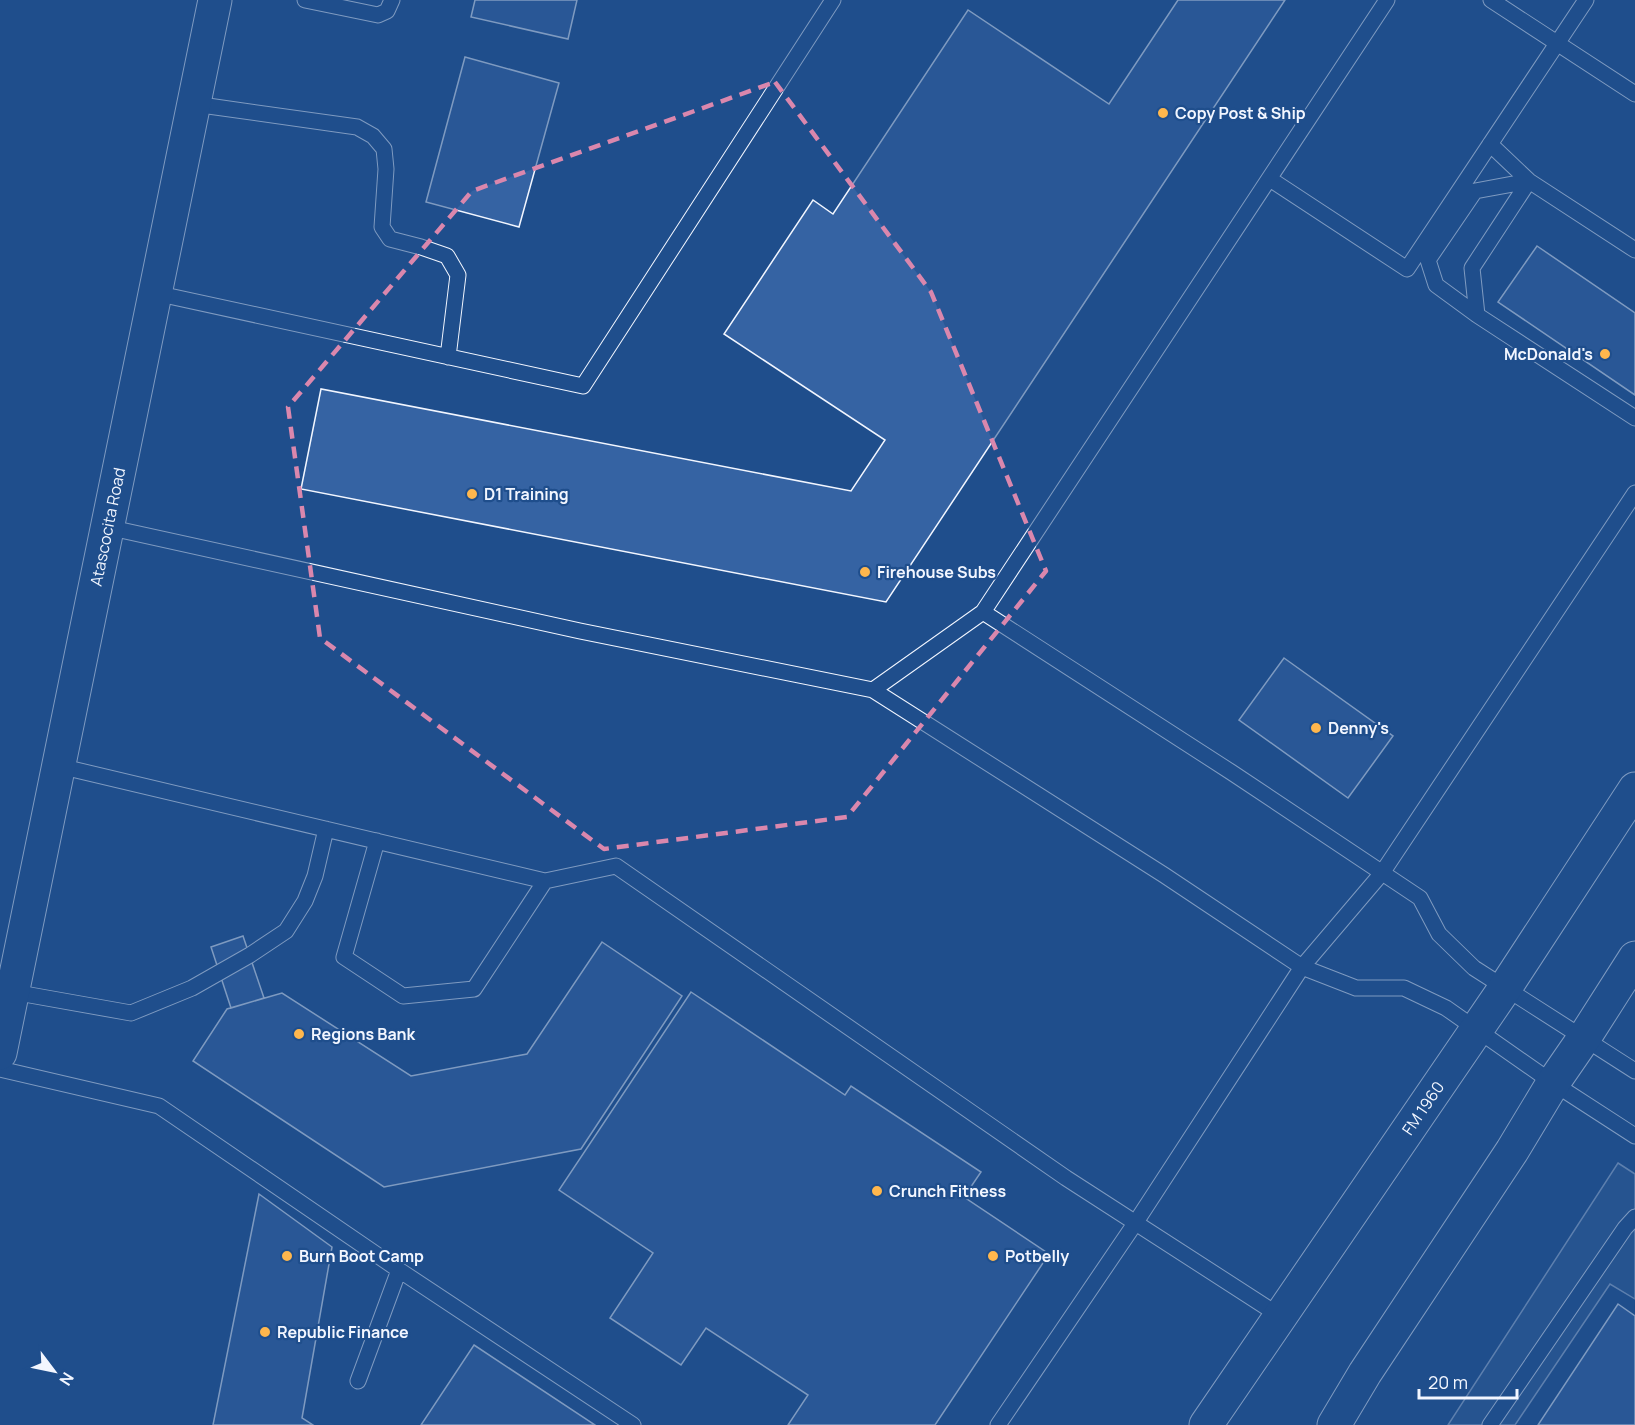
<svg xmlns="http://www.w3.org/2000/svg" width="1635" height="1425" viewBox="0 0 1635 1425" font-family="Manrope,sans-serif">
	<rect width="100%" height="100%" fill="#1f4e8c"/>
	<!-- parking -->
	<path fill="#305b95" stroke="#a8bbd7" stroke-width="1.5" d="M 1618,1163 L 1635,1174 L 1635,1299 L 1610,1284 L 1515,1425 L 1448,1425 Z"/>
	<!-- building -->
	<path fill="#3563a3" stroke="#f2f6ff" stroke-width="1.5" d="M 475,0 L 577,0 L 568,39 L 471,17 Z
		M 1178,0 L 1285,0 L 886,602 L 301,489 L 321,389 L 851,491 L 885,440 L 724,334 L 813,200 L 833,214 L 968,10 L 1109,104 Z
		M 465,57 L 559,83 L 519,227 L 426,202 Z
		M 1537,246 L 1635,313 L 1635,395 L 1498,302 Z
		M 1284,658 L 1393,736 L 1348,798 L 1239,720 Z
		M 243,936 L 264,998 L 231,1008 L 211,947 Z
		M 602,942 L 682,996 L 581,1149 L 384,1187 L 193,1061 L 227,1009 L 282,993 L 411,1076 L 527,1054 Z
		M 691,992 L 845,1095 L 851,1086 L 981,1172 L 964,1197 L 1049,1254 L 935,1425 L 788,1425 L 808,1395 L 706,1328 L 681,1365 L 610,1318 L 653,1253 L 559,1190 Z
		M 259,1194 L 332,1247 L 302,1418 L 313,1425 L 213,1425 Z
		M 1618,1304 L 1635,1316 L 1635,1425 L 1538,1425 Z
		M 474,1345 L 595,1425 L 421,1425 Z"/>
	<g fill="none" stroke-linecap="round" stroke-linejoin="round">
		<!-- service casing -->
		<g stroke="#f2f6ff" stroke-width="17">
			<path id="service" d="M 305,0 L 378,15 L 387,11 L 392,0
				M 1491,0 L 1635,94
				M 194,104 L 357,127 L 373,136 L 384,149 L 386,169 L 382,227 L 390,239 L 421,247 L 447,256 L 458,275 L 448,357
				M 1490,144 L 1529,181 L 1635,250
				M 1270,179 L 1407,269 L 1586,0
				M 1529,181 L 1472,268 L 1477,315 L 1635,418
				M 155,293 L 583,386 L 833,0
				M 1477,315 L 1436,285 L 1428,260 L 1475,191 L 1529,181
				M 107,527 L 580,631 L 873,690 L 1164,875 L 1302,967 L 1356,988 L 1404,988 L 1446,1008 L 1553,1083 L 1635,1136
				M 983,612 L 1387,0
				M 873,690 L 983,612 L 1231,772 L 1420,898 L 1439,934 L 1474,968 L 1635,1071
				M 59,766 L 545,881 L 616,866 L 1066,1178 L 1280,1316
				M 377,841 L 344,957 L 403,996 L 474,989 L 545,881
				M 13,992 L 131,1013 L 192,988 L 250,955 L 286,931 L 305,901 L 315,876 L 326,829
				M 0,1069 L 159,1106 L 399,1270
				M 358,1381 L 399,1270 L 633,1425
				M 998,1425 L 1136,1222 L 1302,967 L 1382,873 L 1635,493
				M 1490,1425 L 1625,1228 L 1635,1217"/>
		</g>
		<!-- secondary casing -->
		<g stroke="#f2f6ff" stroke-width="35">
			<g id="secondary">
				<path id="s1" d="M 0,1053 L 215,0"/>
			</g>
		</g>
		<!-- primary casing -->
		<g stroke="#f2f6ff" stroke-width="35">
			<g id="primary">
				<path id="s2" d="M 1206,1425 L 1505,988 L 1635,789"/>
				<path d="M 1334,1425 L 1365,1373 L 1512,1151 L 1553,1083 L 1584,1038 L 1635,958"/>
			</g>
		</g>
		<!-- service -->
		<use href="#service" stroke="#1f4e8c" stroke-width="15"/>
		<!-- secondary -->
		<use href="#secondary" stroke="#1f4e8c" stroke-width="33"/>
		<!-- primary -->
		<use href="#primary" stroke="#1f4e8c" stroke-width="33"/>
	</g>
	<!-- marked area -->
	<path d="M0 0H1635V1425H0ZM 775,82 L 931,292 L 1046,571 L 847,817 L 604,849 L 320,638 L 288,407 L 472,191 Z" fill="#1f4e8c" fill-opacity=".55" fill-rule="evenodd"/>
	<path fill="none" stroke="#da87ad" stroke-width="4.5" stroke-dasharray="12 8" stroke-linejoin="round" d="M 775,82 L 931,292 L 1046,571 L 847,817 L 604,849 L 320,638 L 288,407 L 472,191 Z"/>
	<!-- markers -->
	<g fill="#ffb74d" stroke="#1f4e8c" stroke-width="2">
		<circle cx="1163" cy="113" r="6"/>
		<circle cx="1605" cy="354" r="6"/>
		<circle cx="472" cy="494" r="6"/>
		<circle cx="865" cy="572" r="6"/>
		<circle cx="1316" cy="728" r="6"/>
		<circle cx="299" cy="1034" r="6"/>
		<circle cx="877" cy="1191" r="6"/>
		<circle cx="287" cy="1256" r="6"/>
		<circle cx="993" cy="1256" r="6"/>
		<circle cx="265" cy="1332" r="6"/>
	</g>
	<g text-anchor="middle" stroke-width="4.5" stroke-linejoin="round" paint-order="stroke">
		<!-- poi labels -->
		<g font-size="16" font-weight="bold" fill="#f2f6ff" stroke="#1f4e8c" text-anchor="start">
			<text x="1175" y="119">Copy Post &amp; Ship</text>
			<text x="1593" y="360" text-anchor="end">McDonald's</text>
			<text x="484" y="500">D1 Training</text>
			<text x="877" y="578">Firehouse Subs</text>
			<text x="1328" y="734">Denny's</text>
			<text x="311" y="1040">Regions Bank</text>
			<text x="889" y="1197">Crunch Fitness</text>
			<text x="299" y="1262">Burn Boot Camp</text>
			<text x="1005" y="1262">Potbelly</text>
			<text x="277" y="1338">Republic Finance</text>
		</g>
		<!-- street labels -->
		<g font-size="16" fill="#f2f6ff" stroke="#1f4e8c">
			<text dy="6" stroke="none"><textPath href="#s1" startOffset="537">Atascocita Road</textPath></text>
			<text dy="6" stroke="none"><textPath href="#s2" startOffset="384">FM 1960</textPath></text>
		</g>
	</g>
	<!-- north arrow -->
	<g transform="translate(54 1371) rotate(122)" stroke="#1f4e8c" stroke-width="4.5" paint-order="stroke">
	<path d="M0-4.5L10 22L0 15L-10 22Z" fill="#f2f6ff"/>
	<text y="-9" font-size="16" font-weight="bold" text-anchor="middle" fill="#f2f6ff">N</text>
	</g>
	<!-- scale -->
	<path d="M1419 1389v9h98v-9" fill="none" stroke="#f2f6ff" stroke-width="3"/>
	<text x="1428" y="1389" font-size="18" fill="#f2f6ff" stroke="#1f4e8c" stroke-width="4.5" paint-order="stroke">20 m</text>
</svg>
